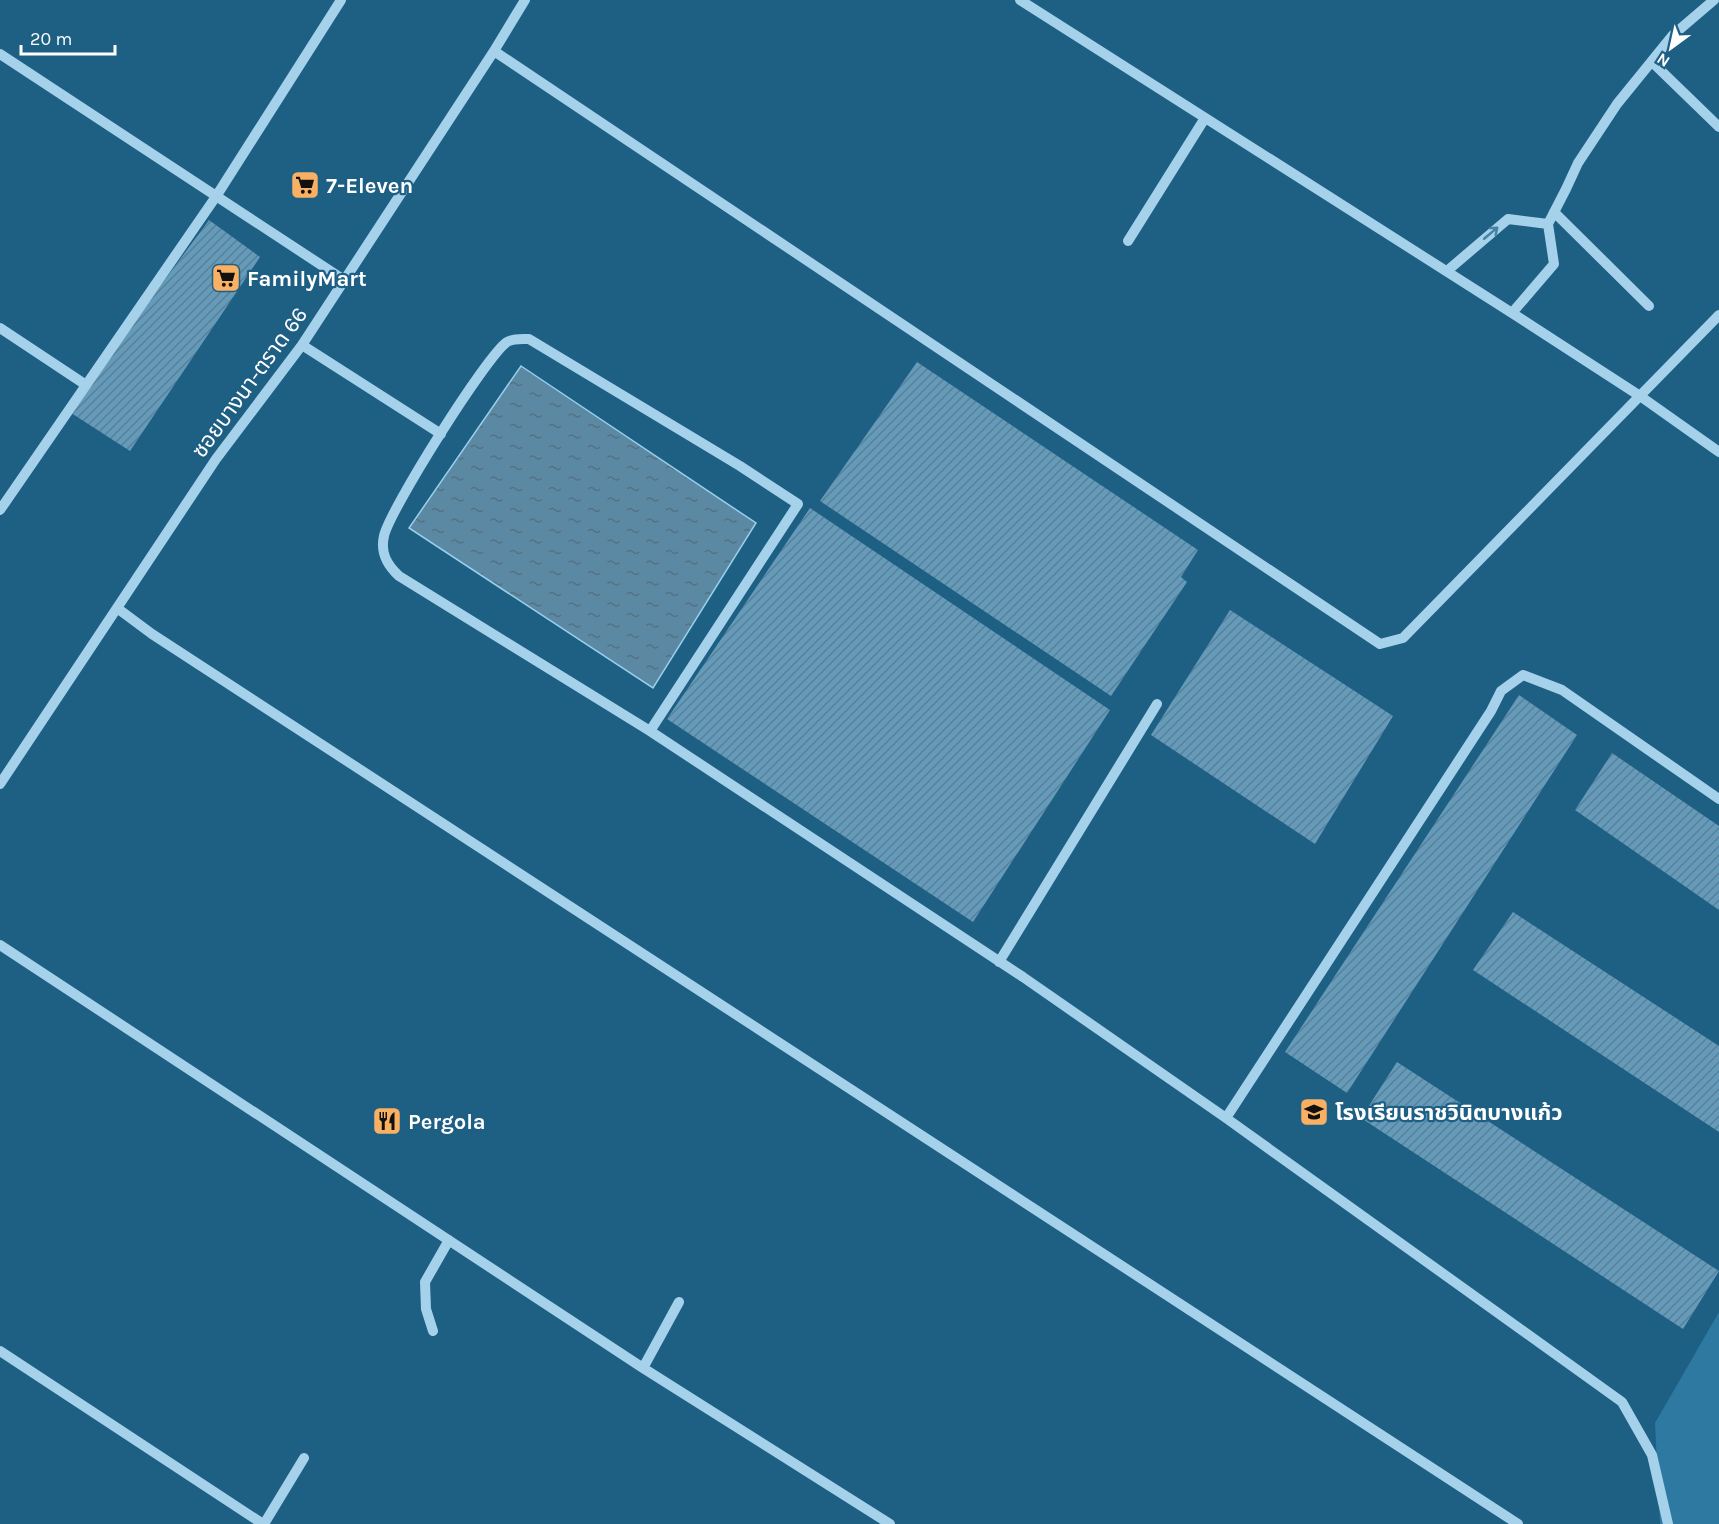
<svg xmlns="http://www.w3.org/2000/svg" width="1719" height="1524" viewBox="0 0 1719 1524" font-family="Karla,'Noto Sans Thai',sans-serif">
	<defs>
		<pattern id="water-ripples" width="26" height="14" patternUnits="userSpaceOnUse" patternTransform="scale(1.5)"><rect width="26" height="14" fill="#5b89a4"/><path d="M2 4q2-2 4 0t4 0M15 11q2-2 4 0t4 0" fill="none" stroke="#557181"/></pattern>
		<pattern id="building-hatch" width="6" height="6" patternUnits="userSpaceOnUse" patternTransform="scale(1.5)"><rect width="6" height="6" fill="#649bba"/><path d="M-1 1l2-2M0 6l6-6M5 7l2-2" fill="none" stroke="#5c7f94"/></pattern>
	</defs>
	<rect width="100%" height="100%" fill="#1e5f84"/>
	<!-- pitch -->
	<path fill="#2d79a1" d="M 1719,1312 L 1719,1524 L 1660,1524 L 1655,1423 Z"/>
	<!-- water -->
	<path fill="url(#water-ripples)" stroke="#98d0ec" stroke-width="1.5" d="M 521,366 L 756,523 L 653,688 L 409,528 Z"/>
	<!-- building -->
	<path fill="url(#building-hatch)" d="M 209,220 L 260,257 L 130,451 L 68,411 Z
		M 917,362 L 1198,550 L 1181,577 L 1187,582 L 1111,696 L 820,501 Z
		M 810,508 L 1110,710 L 973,922 L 667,719 Z
		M 1230,610 L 1393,716 L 1315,844 L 1151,735 Z
		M 1519,695 L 1577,735 L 1347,1093 L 1285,1052 Z
		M 1612,753 L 1719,826 L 1719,910 L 1575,810 Z
		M 1513,912 L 1719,1046 L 1719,1132 L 1473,970 Z
		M 1397,1062 L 1719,1271 L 1683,1329 L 1361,1118 Z"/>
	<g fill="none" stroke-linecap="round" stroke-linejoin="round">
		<!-- minor -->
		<path stroke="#a5d2ea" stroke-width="10" d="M 1020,0 L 1512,313 L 1640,396 L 1719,452
			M 494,51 L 1380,644 L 1403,638 L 1719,315
			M 0,54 L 344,280
			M 1652,62 L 1719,127
			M 1554,212 L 1649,306
			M 1548,224 L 1566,189 L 1578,163 L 1617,104 L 1673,35 L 1714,0
			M 1128,241 L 1205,118
			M 1447,271 L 1508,219 L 1548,224 L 1554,264 L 1512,313
			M 0,328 L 86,385
			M 302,345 L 441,434
			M 0,510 L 217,195 L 341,0
			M 117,608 L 152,634 L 1518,1524
			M 650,731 L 798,504 L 740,466 L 529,339 C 521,339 514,338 507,342 C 487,355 389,511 384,536 C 380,553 387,565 399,576 L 650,731 L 1023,977 L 1226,1118 L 1622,1402 L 1652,1455 L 1668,1524
			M 0,784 L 216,459 L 302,345 L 494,51 L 525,0
			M 0,945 L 643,1368 L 890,1524
			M 999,962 L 1157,704
			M 1226,1118 L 1491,711 L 1501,691 L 1523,675 L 1562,690 L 1719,799
			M 433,1331 L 426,1309 L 425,1282 L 449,1240
			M 0,1351 L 263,1524
			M 643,1368 L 679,1302
			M 264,1524 L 304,1458"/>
	</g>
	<!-- one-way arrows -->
	<defs><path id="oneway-shaft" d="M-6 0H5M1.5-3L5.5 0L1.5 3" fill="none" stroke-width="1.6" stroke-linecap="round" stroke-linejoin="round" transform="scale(1.5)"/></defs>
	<use stroke="#4682a3" href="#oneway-shaft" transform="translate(1491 233) rotate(-40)"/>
	<!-- icons -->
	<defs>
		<g id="supermarket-square" transform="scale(1.5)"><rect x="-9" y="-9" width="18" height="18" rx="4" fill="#f9b063" stroke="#1e5f84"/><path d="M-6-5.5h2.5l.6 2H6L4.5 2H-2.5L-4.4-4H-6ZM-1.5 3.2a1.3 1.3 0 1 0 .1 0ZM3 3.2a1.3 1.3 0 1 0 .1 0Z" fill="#111"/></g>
		<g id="school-square" transform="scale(1.5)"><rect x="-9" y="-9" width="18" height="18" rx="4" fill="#f9b063" stroke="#1e5f84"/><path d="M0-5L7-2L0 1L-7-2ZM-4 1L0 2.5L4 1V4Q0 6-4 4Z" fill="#111"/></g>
		<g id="restaurant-square" transform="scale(1.5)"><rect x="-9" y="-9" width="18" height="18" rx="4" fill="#f9b063" stroke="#1e5f84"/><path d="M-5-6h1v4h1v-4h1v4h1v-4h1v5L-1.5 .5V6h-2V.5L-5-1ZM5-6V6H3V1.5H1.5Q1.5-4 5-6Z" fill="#111"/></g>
	</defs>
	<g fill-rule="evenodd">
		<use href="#supermarket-square" x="305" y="185"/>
		<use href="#supermarket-square" x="226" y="278"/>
		<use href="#school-square" x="1314" y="1112"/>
		<use href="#restaurant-square" x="387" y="1121"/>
	</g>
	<g text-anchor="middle" stroke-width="4.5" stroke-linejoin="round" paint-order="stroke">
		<!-- poi labels -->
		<g font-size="22" font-weight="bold" fill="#fff" stroke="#1e5f84" text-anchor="start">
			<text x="326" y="193">7-Eleven</text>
			<text x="247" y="286">FamilyMart</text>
			<text x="1335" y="1120">โรงเรียนราชวินิตบางแก้ว</text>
			<text x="408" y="1129">Pergola</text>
		</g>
		<!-- street labels -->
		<g font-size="22" fill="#fff" stroke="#1e5f84">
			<text transform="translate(249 382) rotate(-54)" y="8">ซอยบางนา-ตราด 66</text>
		</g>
	</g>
	<!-- north arrow -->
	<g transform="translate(1671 48) rotate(213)" stroke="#1e5f84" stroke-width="4.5" paint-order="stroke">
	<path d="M0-4.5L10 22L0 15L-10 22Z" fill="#ffffff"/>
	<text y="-9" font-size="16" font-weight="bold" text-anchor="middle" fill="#ffffff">N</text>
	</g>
	<!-- scale -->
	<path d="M21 45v9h94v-9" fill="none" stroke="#ffffff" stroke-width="3"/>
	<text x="30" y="45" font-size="18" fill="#ffffff" stroke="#1e5f84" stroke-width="4.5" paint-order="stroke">20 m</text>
</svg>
